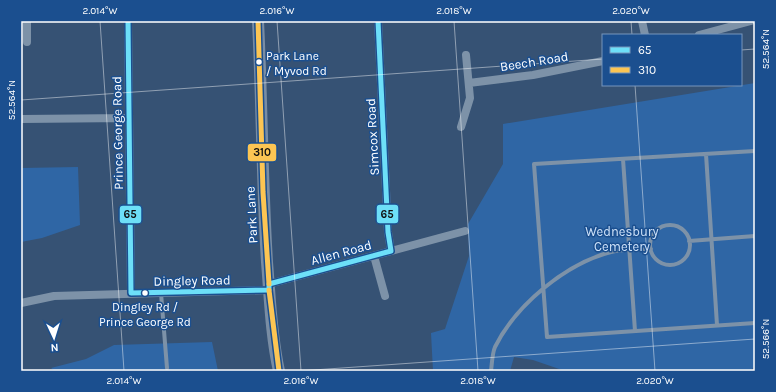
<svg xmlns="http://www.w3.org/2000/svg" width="776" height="392" viewBox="0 0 776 392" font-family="Karla,sans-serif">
	<rect width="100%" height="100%" fill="#365274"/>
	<!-- green -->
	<path fill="#2f66a5" d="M 755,83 L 755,366 L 750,371 L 565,371 L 533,360 L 514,357 L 510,371 L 433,371 L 431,333 L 445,329 L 469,256 L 468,224 L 503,164 L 503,124 Z
		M 78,167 L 80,225 L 42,238 L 21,242 L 21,168 Z
		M 212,342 L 218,371 L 55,371 L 51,368 L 86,359 L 114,345 Z"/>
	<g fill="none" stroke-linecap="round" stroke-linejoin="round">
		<!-- service -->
		<path stroke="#7d92a8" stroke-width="4" d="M 755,151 L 534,164 L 547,337 L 755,323
			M 706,154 L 717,325
			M 623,159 L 635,331
			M650 245a20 20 0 1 1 40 0a20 20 0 1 1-40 0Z
			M 689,241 L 755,236
			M 161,293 L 167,368
			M 491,371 C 492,364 492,354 495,347 C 516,305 565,264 611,252 C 623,249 638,250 651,249"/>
		<!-- minor -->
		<path stroke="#7d92a8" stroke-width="8" d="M 128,21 L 131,293
			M 378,21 L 388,232 L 391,251
			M 642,21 L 645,35
			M 699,35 L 751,21
			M 27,42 L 27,21
			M 469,83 L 533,75 L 603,61
			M 21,119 L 128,118
			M 461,127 L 470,98 L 466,55
			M 374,256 L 385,296
			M 269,284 L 465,231
			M 21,303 L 54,296 L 269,290"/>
		<!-- secondary -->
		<path stroke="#798da4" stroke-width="12" d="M 258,21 C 262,101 262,182 267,262 C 270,298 271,335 279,371"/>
		<!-- bus-1 casing -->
		<g stroke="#1b4f8f" stroke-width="8">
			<path id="bus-1" d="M 128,21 L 131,293 L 269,290 L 269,284 L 391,251 L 388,232 L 378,21"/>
		</g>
		<!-- bus-2 casing -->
		<g stroke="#1b4f8f" stroke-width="8">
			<path id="bus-2" d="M 258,21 L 263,192 L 269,284
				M 269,290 L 279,371"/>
		</g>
		<!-- bus-1 -->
		<use href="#bus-1" stroke="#6ddff8" stroke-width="5"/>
		<!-- bus-2 -->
		<use href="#bus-2" stroke="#fcc553" stroke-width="5"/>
	</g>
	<!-- ticks -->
	<path fill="none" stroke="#fff" stroke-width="1" stroke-opacity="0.45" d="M 100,21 L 124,371M 277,21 L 301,371M 454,21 L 478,371M 631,21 L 632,35M 741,50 L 755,49M 635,85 L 655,371M 21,100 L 603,59M 299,371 L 755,339"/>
	<!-- markers -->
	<g fill="#fff" stroke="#1b4f8f" stroke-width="1.5">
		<circle cx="259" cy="62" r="3.5"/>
		<circle cx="145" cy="293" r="3.5"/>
	</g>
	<g text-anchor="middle" stroke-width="3" stroke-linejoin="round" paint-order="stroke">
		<!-- bus labels -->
		<g font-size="12" fill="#fff" stroke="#1b4f8f" text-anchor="start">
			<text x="266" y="60">Park Lane<tspan x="266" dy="15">/ Myvod Rd</tspan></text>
			<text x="145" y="311" text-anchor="middle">Dingley Rd /<tspan x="145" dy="15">Prince George Rd</tspan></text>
		</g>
		<!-- street labels -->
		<g font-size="13" fill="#fff" stroke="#1b4f8f">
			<text transform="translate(534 61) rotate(-9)" y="5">Beech Road</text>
			<text transform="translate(117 133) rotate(-91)" y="5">Prince George Road</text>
			<text transform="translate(372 137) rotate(-93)" y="5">Simcox Road</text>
			<text transform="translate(251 215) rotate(-93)" y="5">Park Lane</text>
			<text transform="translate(341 252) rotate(-15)" y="5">Allen Road</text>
			<text transform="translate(192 280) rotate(-1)" y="5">Dingley Road</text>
		</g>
		<!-- park labels -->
		<g font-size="13" fill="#cfe3fa" stroke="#1b4f8f">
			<text x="622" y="236">Wednesbury<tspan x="622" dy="15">Cemetery</tspan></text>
		</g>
	</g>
	<g stroke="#1b4f8f" stroke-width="1.5">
		<rect x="247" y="143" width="30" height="19" rx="4" fill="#fcc553"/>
		<rect x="376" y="204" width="23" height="20" rx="4" fill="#6ddff8"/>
		<rect x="119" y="205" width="23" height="19" rx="4" fill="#6ddff8"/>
	</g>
	<g font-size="11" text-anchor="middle" font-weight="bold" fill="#111">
		<text x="262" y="156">310</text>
		<text x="387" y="218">65</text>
		<text x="130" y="218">65</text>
	</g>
	<!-- border -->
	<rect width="776" height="392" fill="none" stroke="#1b4f8f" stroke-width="44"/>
	<!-- legend -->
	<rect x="602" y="34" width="140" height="52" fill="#1b4f8f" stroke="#7695bc"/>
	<rect x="610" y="47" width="20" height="6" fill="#6ddff8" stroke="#7695bc"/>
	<text x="638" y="54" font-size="12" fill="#ffffff">65</text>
	<rect x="610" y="67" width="20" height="6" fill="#fcc553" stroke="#7695bc"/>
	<text x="638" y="74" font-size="12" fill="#ffffff">310</text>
	<!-- north arrow -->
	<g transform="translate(54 338) rotate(176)" stroke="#1b4f8f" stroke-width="3" paint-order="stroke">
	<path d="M0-3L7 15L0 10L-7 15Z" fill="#ffffff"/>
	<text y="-6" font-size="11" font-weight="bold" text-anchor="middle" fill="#ffffff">N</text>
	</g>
	<rect x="22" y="22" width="732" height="348" fill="none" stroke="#fff" stroke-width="1.5"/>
	<g font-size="10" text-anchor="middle" fill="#fff">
		<text x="100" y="14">2.014°W</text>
		<text x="277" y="14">2.016°W</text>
		<text x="454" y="14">2.018°W</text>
		<text x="631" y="14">2.020°W</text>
		<text transform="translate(765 49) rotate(-90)" y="4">52.564°N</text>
		<text transform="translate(11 100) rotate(-90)" y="4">52.564°N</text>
		<text transform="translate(765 339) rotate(-90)" y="4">52.566°N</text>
		<text x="124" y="384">2.014°W</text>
		<text x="301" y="384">2.016°W</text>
		<text x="478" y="384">2.018°W</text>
		<text x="655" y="384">2.020°W</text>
	</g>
</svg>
